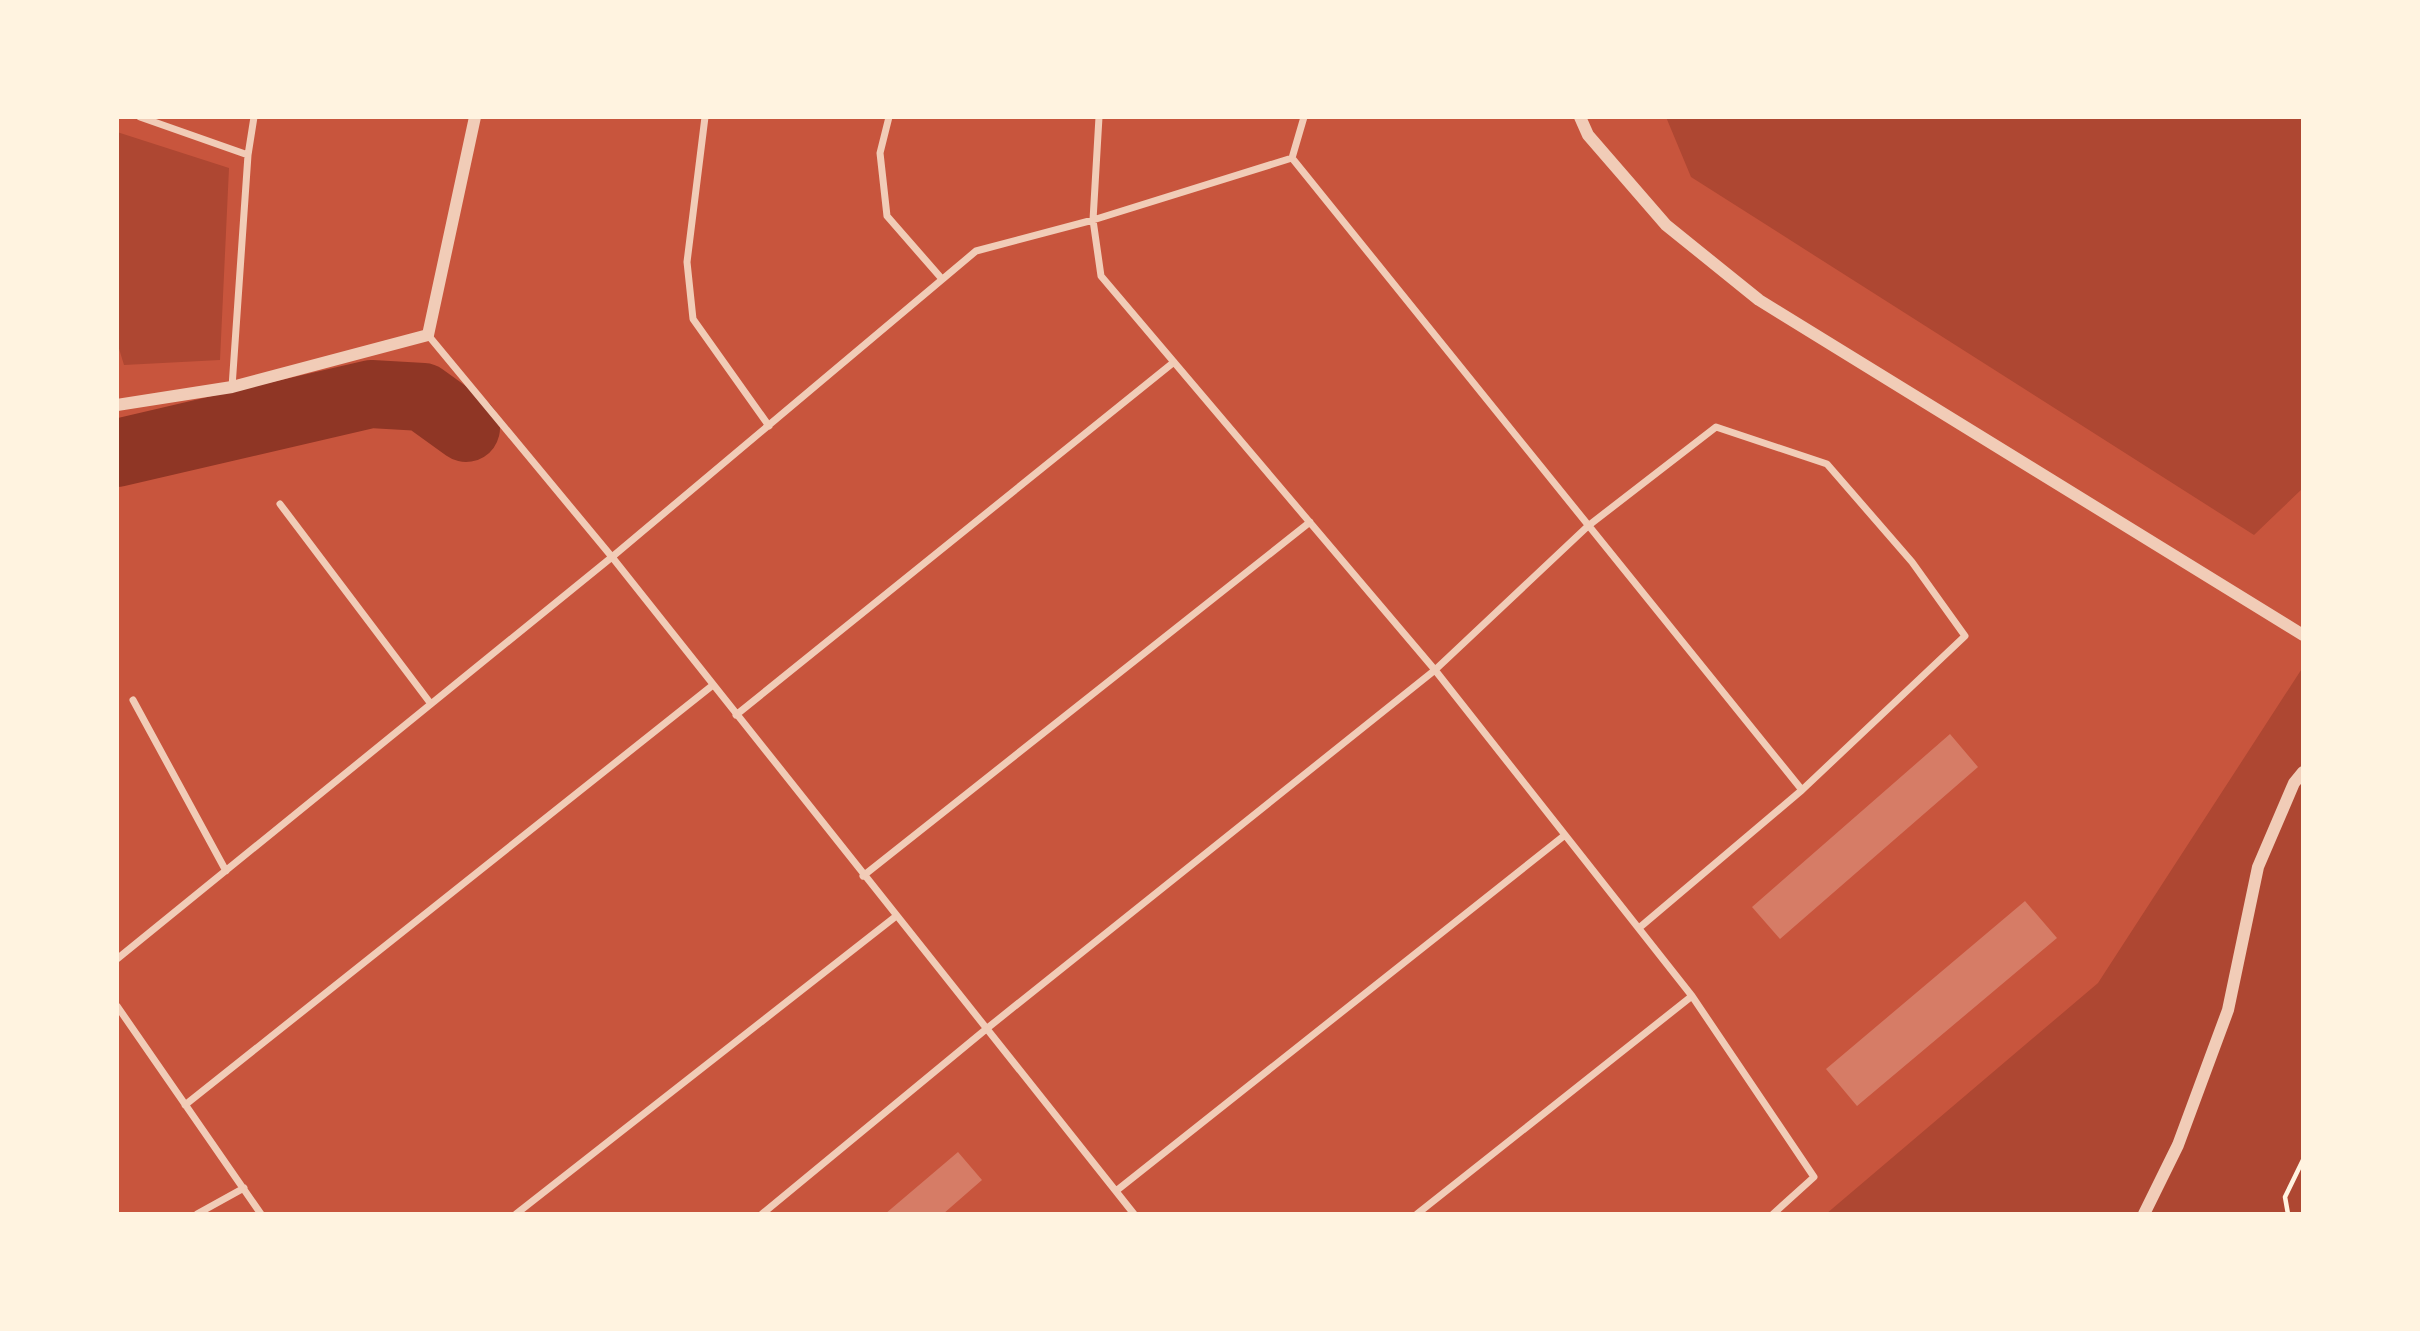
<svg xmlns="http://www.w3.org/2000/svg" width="2420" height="1331" viewBox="0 0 2420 1331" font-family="Karla,sans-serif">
	<rect width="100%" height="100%" fill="#c8553d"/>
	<!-- green -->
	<path fill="#ae4732" d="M 1666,117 L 2303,117 L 2303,488 L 2254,535 L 1691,177 Z
		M 117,132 L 229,168 L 220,360 L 124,365 L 117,342 Z
		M 2303,667 L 2303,1214 L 1826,1214 L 2098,983 Z"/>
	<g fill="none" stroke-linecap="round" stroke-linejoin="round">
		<!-- river -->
		<path stroke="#8f3625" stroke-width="68" d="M 117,453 L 371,394 L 423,397 L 466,428"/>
	</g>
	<!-- building -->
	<path fill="#d67c66" d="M 1950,734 L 1978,767 L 1780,939 L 1752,907 Z
		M 2025,901 L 2057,938 L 1857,1106 L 1826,1069 Z
		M 958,1152 L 982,1180 L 943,1214 L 885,1214 Z"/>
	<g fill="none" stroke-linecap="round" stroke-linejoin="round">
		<!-- path -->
		<path stroke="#fff3e0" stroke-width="4.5" d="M 2288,1214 L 2285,1197 L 2303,1160"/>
		<!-- minor -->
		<path stroke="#f1ccb7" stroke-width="7" d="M 140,117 L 248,155 L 232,387
			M 705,117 L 687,262 L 693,319 L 769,426
			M 889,117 L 880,153 L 887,216 L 942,279
			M 1099,117 L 1093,220 L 1101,276 L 1435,670 L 1692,996 L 1814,1177 L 1773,1214
			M 1304,117 L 1292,158 L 1802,790
			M 248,155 L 254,117
			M 428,335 L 612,557 L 1134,1214
			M 280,504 L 431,704
			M 133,700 L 226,871
			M 736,715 L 1174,362
			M 863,876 L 1310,522
			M 117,959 L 612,557 L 976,251 L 1093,220 L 1292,158
			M 117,1006 L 261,1214
			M 185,1105 L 713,685
			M 1116,1191 L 1565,835
			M 197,1214 L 244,1188
			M 516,1214 L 895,917
			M 762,1214 L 985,1030 L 1435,670 L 1588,526 L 1716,427 L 1827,464 L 1912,562 L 1965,636 L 1802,790 L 1639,928
			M 1417,1214 L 1692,996"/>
		<!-- tertiary -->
		<path stroke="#f1ccb7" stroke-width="12" d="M 1580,117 L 1588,135 L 1666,225 L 1759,300 L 2303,635
			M 117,405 L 232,387 L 428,335 L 475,117
			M 2144,1214 L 2178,1145 L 2228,1010 L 2258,867 L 2294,783 L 2303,772"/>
	</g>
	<!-- border -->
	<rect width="2420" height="1331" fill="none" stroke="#fff3e0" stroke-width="238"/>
</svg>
